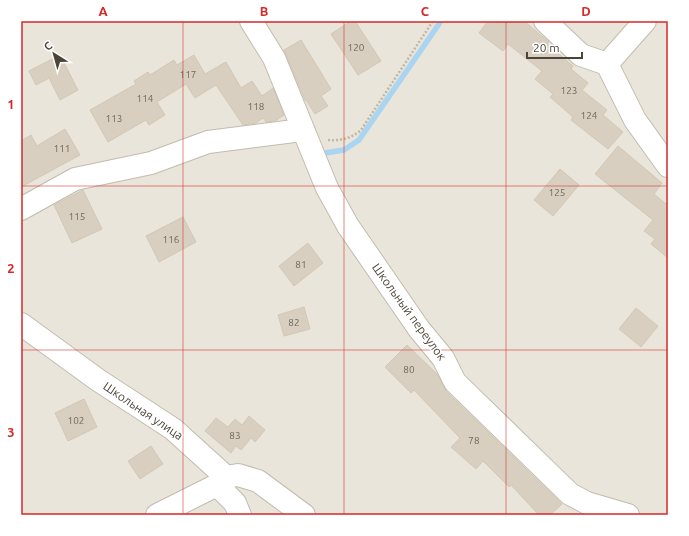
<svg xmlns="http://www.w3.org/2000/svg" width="689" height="536" viewBox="0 0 689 536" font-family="Ubuntu,sans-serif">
	<rect width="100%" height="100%" fill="#f6f3ec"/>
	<!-- residential -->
	<path fill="#eae5da" d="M 21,21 L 668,21 L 668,515 L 21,515 Z"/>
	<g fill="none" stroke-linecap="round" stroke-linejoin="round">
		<!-- stream -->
		<path stroke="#a9d4f2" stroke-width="5.5" d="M 319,154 L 344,150 L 359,140 L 441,21"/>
	</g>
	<!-- building -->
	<path fill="#d8cfc1" stroke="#d3c7b4" d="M 351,21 L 355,21 L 381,61 L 358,75 L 331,34 Z
		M 488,21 L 524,21 L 543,37 L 549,42 L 547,44 L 573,66 L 571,69 L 588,83 L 582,90 L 607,110 L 603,115 L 623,132 L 608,149 L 571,120 L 573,117 L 550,97 L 553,94 L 535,79 L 542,71 L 508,44 L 503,51 L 479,33 Z
		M 301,40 L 331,89 L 321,96 L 328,106 L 315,114 L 306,100 L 305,100 L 284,50 Z
		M 60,55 L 78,90 L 60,100 L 49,78 L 36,85 L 29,71 Z
		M 194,55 L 205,74 L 226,62 L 241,88 L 252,81 L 262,96 L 273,88 L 284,115 L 275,121 L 266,122 L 263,118 L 256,123 L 243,125 L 216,85 L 195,98 L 186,84 L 157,102 L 165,115 L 149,125 L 146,120 L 108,142 L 90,110 L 136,84 L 134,81 L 148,72 L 150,75 L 174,60 L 177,65 Z
		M 65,129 L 80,155 L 21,187 L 21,141 L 31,135 L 37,146 Z
		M 618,146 L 662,183 L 654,194 L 666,204 L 668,201 L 668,258 L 651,244 L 655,239 L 644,231 L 653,220 L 595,174 Z
		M 560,169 L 579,185 L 553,216 L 534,200 Z
		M 83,190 L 102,229 L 72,243 L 54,205 Z
		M 183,217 L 196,242 L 159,262 L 146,236 Z
		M 308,243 L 323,263 L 294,286 L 279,266 Z
		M 304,307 L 310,329 L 284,336 L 278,315 Z
		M 636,308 L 658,326 L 641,347 L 619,329 Z
		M 407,345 L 438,375 L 446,391 L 562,504 L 550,515 L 539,515 L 511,485 L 509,487 L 483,461 L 476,469 L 451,447 L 460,438 L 414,390 L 411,393 L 385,367 Z
		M 84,399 L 97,427 L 68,441 L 55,413 Z
		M 249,416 L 265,430 L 255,442 L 251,438 L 241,450 L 236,446 L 231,453 L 205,431 L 216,418 L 228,427 L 235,419 L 242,425 Z
		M 151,446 L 163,464 L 140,479 L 128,461 Z"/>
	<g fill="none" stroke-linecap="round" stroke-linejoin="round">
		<!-- minor casing -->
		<g stroke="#c2bbae" stroke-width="24">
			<path id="minor" d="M 251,21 L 274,58 L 327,188 L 348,226 L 419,329 L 443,358 L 455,382 L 570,494 L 587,503 L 628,515
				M 545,21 L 581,55 L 607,64 L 635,120 L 668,166
				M 607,64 L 645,21
				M 21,209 L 75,179 L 151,163 L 208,142 L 302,130
				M 21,324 L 98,380 L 173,429 L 226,477
				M 217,485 L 235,503 L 240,515
				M 157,515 L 217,485 L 226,477 L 238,475 L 258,481 L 304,515"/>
		</g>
		<!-- path -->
		<path stroke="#c4b79f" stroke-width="2.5" stroke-dasharray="2 2" stroke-linecap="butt" d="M 328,140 C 341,141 352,138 361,130 L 433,21"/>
		<!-- minor -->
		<use href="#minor" stroke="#fff" stroke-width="22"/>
	</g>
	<!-- grid -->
	<path fill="none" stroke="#d62828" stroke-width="1" stroke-opacity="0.55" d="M 183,21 L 183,515M 344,21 L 344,515M 506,21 L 506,515M 21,186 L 668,186M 21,350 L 668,350"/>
	<g text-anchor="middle" stroke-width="3" stroke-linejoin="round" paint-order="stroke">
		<!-- number labels -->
		<g font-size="10" fill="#6e675b">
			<text x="356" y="51">120</text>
			<text x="188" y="78">117</text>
			<text x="569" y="94">123</text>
			<text x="145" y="102">114</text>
			<text x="256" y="110">118</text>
			<text x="589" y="119">124</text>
			<text x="114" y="122">113</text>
			<text x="62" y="152">111</text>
			<text x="557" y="196">125</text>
			<text x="77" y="220">115</text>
			<text x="171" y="243">116</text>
			<text x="301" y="268">81</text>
			<text x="294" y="326">82</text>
			<text x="409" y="373">80</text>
			<text x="76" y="424">102</text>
			<text x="235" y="439">83</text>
			<text x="474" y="444">78</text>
		</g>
		<!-- street labels -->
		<g font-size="12" fill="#4b4439" stroke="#fff">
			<text transform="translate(409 312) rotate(54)" y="4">Школьный переулок</text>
			<text transform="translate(143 411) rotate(34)" y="4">Школьная улица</text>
		</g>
	</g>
	<!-- border -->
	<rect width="689" height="536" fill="none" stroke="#ffffff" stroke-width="44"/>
	<!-- north arrow -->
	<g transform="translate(54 54) rotate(323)" stroke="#ffffff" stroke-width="3" paint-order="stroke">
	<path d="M0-3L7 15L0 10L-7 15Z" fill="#4b4439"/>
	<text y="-6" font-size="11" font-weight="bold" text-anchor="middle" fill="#4b4439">С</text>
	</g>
	<!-- scale -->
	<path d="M527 52v6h55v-6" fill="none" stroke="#4b4439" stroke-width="2"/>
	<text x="533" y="52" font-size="12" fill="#4b4439" stroke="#ffffff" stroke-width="3" paint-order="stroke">20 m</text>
	<rect x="22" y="22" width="645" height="492" fill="none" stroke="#d62828" stroke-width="1.5"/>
	<g font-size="13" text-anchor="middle" font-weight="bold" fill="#d62828">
		<text x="103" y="16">A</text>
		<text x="264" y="16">B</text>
		<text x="425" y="16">C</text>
		<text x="586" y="16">D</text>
		<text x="11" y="109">1</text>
		<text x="11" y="273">2</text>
		<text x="11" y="437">3</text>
	</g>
</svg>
